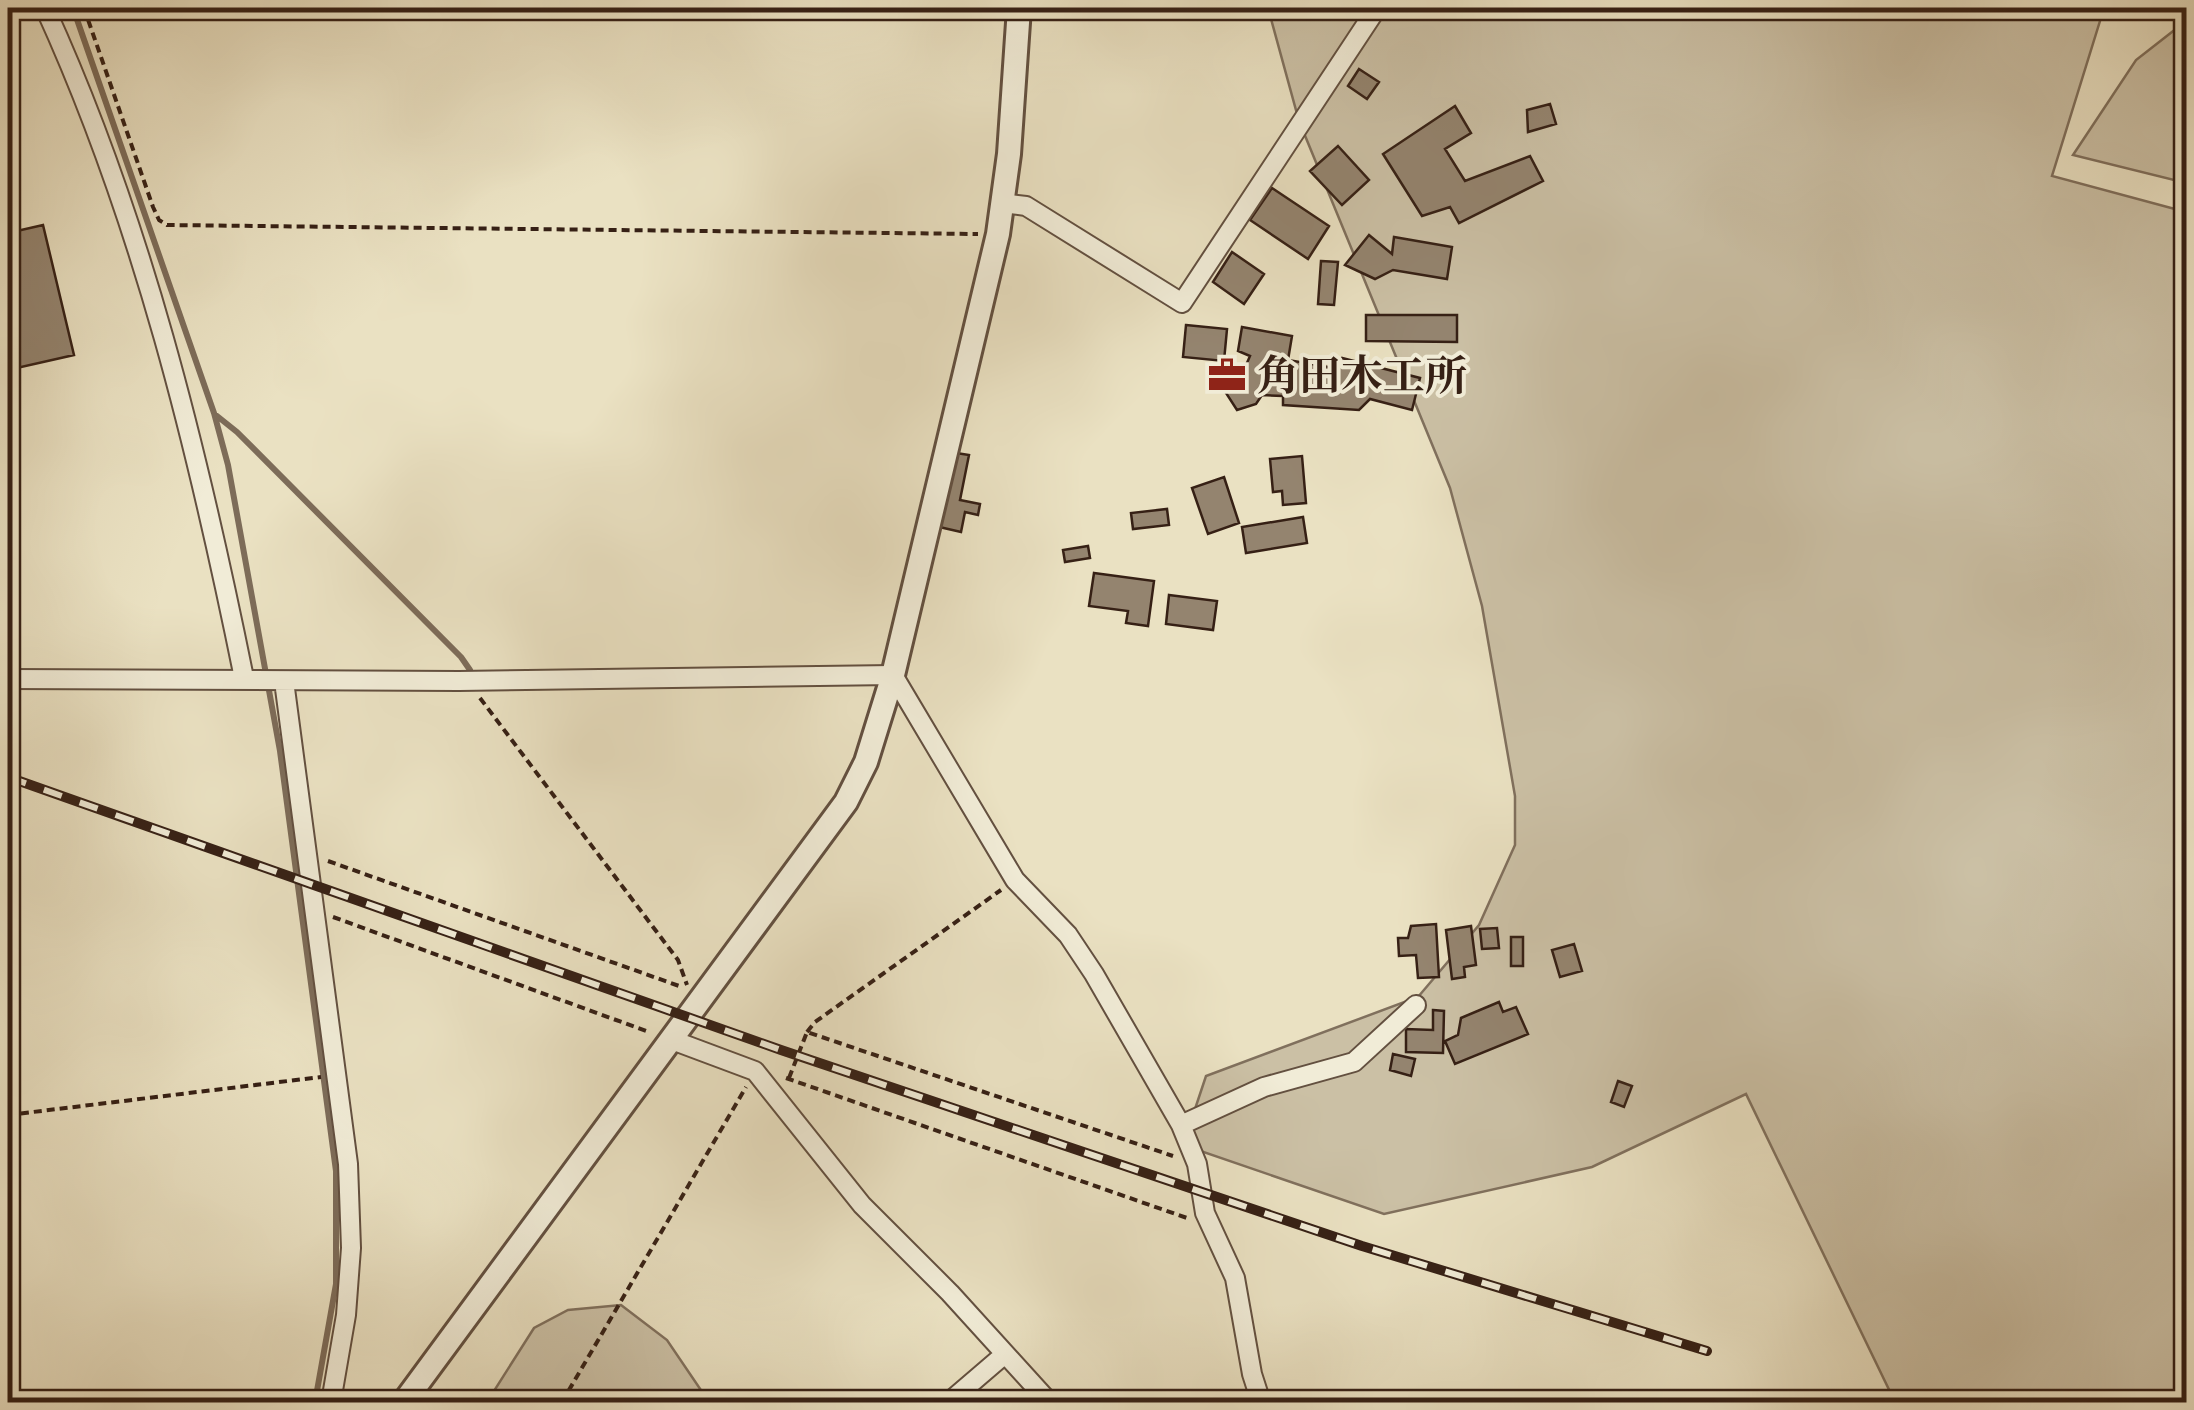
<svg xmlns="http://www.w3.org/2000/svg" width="2194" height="1410" viewBox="0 0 2194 1410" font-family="Cardo,'Noto Serif JP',serif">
	<rect width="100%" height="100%" fill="#eae1c2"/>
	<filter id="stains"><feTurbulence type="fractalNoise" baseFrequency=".002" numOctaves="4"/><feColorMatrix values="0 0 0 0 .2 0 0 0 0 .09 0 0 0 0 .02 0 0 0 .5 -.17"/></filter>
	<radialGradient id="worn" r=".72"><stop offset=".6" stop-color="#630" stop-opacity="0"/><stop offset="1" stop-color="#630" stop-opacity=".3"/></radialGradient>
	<!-- green -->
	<path fill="#cbc0a5" stroke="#80705d" stroke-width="2.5" d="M 1268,8 L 2104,8 L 2052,176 L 2186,212 L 2186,1402 L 1895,1402 L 1746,1094 L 1592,1167 L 1384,1214 L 1183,1145 L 1206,1076 L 1418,997 L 1479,925 L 1515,845 L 1515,796 L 1482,606 L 1450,488 L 1299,121 Z
		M 2179,8 L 2186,8 L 2186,183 L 2073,155 L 2136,60 L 2177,28 Z
		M 621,1305 L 667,1340 L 709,1402 L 487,1402 L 534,1328 L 568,1310 Z"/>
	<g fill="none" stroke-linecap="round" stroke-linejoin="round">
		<!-- stream -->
		<path stroke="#7d6c59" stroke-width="6" d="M 73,8 L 214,413 L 228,465 L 280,751 L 336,1171 L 336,1284 L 315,1402
			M 217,416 L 237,432 L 461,657 L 470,670"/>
	</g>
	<!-- building -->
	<path fill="#94846f" stroke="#362015" stroke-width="2.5" d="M 1287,8 L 1340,8 L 1339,15 L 1287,13 Z
		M 1359,69 L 1379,82 L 1367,99 L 1348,86 Z
		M 1550,104 L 1556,124 L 1528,132 L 1527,110 Z
		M 1455,106 L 1471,133 L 1445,149 L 1465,181 L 1530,156 L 1543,181 L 1459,223 L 1450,207 L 1422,216 L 1383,154 Z
		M 1338,146 L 1369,180 L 1342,205 L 1310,171 Z
		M 1272,188 L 1329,226 L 1308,259 L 1250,220 Z
		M 43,225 L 74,355 L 8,370 L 8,233 Z
		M 1369,235 L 1392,254 L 1394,237 L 1452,247 L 1447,279 L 1393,270 L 1375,279 L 1345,265 Z
		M 1232,252 L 1264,274 L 1244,304 L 1213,282 Z
		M 1321,261 L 1338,262 L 1334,305 L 1318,304 Z
		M 1366,315 L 1457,315 L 1457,342 L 1366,341 Z
		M 1186,325 L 1227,329 L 1224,361 L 1183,357 Z
		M 1242,327 L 1292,336 L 1288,360 L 1334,368 L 1342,358 L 1420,378 L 1412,410 L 1370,399 L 1359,410 L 1283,405 L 1283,396 L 1262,395 L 1256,404 L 1237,410 L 1226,393 L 1232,382 L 1240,379 L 1250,356 L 1238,351 Z
		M 950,452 L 969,455 L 960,500 L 980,504 L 978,515 L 965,512 L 961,532 L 935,526 Z
		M 1302,456 L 1306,503 L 1283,505 L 1282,491 L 1273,492 L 1270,459 Z
		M 1224,477 L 1239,523 L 1208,534 L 1192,488 Z
		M 1167,509 L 1169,525 L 1133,529 L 1131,513 Z
		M 1303,517 L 1307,543 L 1246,553 L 1242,527 Z
		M 1088,546 L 1090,558 L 1065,562 L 1063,550 Z
		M 1094,573 L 1154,581 L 1148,626 L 1126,623 L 1128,611 L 1089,606 Z
		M 1169,595 L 1217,601 L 1213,630 L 1166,624 Z
		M 1436,924 L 1439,977 L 1418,978 L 1416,955 L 1399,956 L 1398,938 L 1408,938 L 1411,926 Z
		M 1471,926 L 1476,965 L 1464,967 L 1465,977 L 1452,979 L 1446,930 Z
		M 1497,928 L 1499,948 L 1482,949 L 1480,929 Z
		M 1511,937 L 1523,937 L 1523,966 L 1511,966 Z
		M 1574,944 L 1582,971 L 1560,977 L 1552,950 Z
		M 1499,1002 L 1503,1012 L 1516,1007 L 1528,1034 L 1455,1064 L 1445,1041 L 1458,1035 L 1461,1018 Z
		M 1433,1010 L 1444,1011 L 1443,1053 L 1406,1052 L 1406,1029 L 1433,1030 Z
		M 1393,1054 L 1415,1059 L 1411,1076 L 1390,1070 Z
		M 1618,1081 L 1632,1086 L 1624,1107 L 1611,1102 Z"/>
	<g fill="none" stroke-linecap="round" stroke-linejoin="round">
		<!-- minor casing -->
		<g stroke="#635040" stroke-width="22">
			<path id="minor" d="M 45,8 C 142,220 198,451 244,678
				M 1002,203 L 1026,206 L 1182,303 L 1377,8
				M 8,679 L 459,681 L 893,675 L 1015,880 L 1068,935 L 1094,974 L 1181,1125 L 1197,1164 L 1205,1213 L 1235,1278 L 1252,1374 L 1261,1402
				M 284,681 L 348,1164 L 351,1248 L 346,1315 L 331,1402
				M 672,1040 L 755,1071 L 862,1205 L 950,1293 L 1049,1402
				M 1181,1125 L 1264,1087 L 1354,1062 L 1416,1005
				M 949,1402 L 1005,1354"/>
		</g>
		<!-- tertiary casing -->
		<g stroke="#635040" stroke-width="28">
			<path id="tertiary" d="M 404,1402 L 846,802 L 866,762 L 893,675 L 998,234 L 1009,154 L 1019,8"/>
		</g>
		<!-- path -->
		<path stroke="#362015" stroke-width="4" stroke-dasharray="8 5" stroke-linecap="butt" d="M 84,8 L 153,207 L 159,220 L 167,225 L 978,234
			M 480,698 L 678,960 L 687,985
			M 328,861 L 682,987
			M 333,917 L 649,1032
			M 807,1032 L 815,1022 L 1001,890
			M 786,1078 L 1187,1218
			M 789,1078 L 807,1032 L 1173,1156
			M 8,1115 L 321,1077
			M 562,1402 L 746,1087"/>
		<!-- minor -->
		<use href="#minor" stroke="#f1ecd7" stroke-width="18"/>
		<!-- tertiary -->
		<use href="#tertiary" stroke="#f1ecd7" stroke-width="22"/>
		<!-- rail casing -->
		<g stroke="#362015" stroke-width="10">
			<path id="rail" d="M 8,777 L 781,1050 L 1362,1246 L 1707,1351"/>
		</g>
		<!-- rail -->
		<use href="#rail" stroke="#f1ecd7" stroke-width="6" stroke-dasharray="19" stroke-linecap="butt"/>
	</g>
	<!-- icons -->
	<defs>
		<g id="office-bare" transform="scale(3)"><path d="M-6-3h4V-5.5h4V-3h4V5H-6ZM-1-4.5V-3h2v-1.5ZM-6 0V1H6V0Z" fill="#8f2418" stroke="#f1ecd7" stroke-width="2.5" paint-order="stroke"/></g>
	</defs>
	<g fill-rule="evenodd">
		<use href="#office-bare" x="1227" y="375"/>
	</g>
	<g text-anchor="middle" stroke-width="8" stroke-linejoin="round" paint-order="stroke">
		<!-- poi labels -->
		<g font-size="42" font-weight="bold" fill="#362015" stroke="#f1ecd7" text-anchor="start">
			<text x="1257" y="390">角田木工所</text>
		</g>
	</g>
	<!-- margin -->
	<rect width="2194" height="1410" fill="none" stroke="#eae1c2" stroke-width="40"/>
	<rect x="10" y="10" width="2174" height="1390" fill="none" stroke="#362015" stroke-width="5"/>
	<rect x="20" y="20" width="2154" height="1370" fill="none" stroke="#362015" stroke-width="2.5"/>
	<rect width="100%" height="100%" filter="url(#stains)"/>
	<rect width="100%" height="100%" fill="url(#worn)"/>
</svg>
